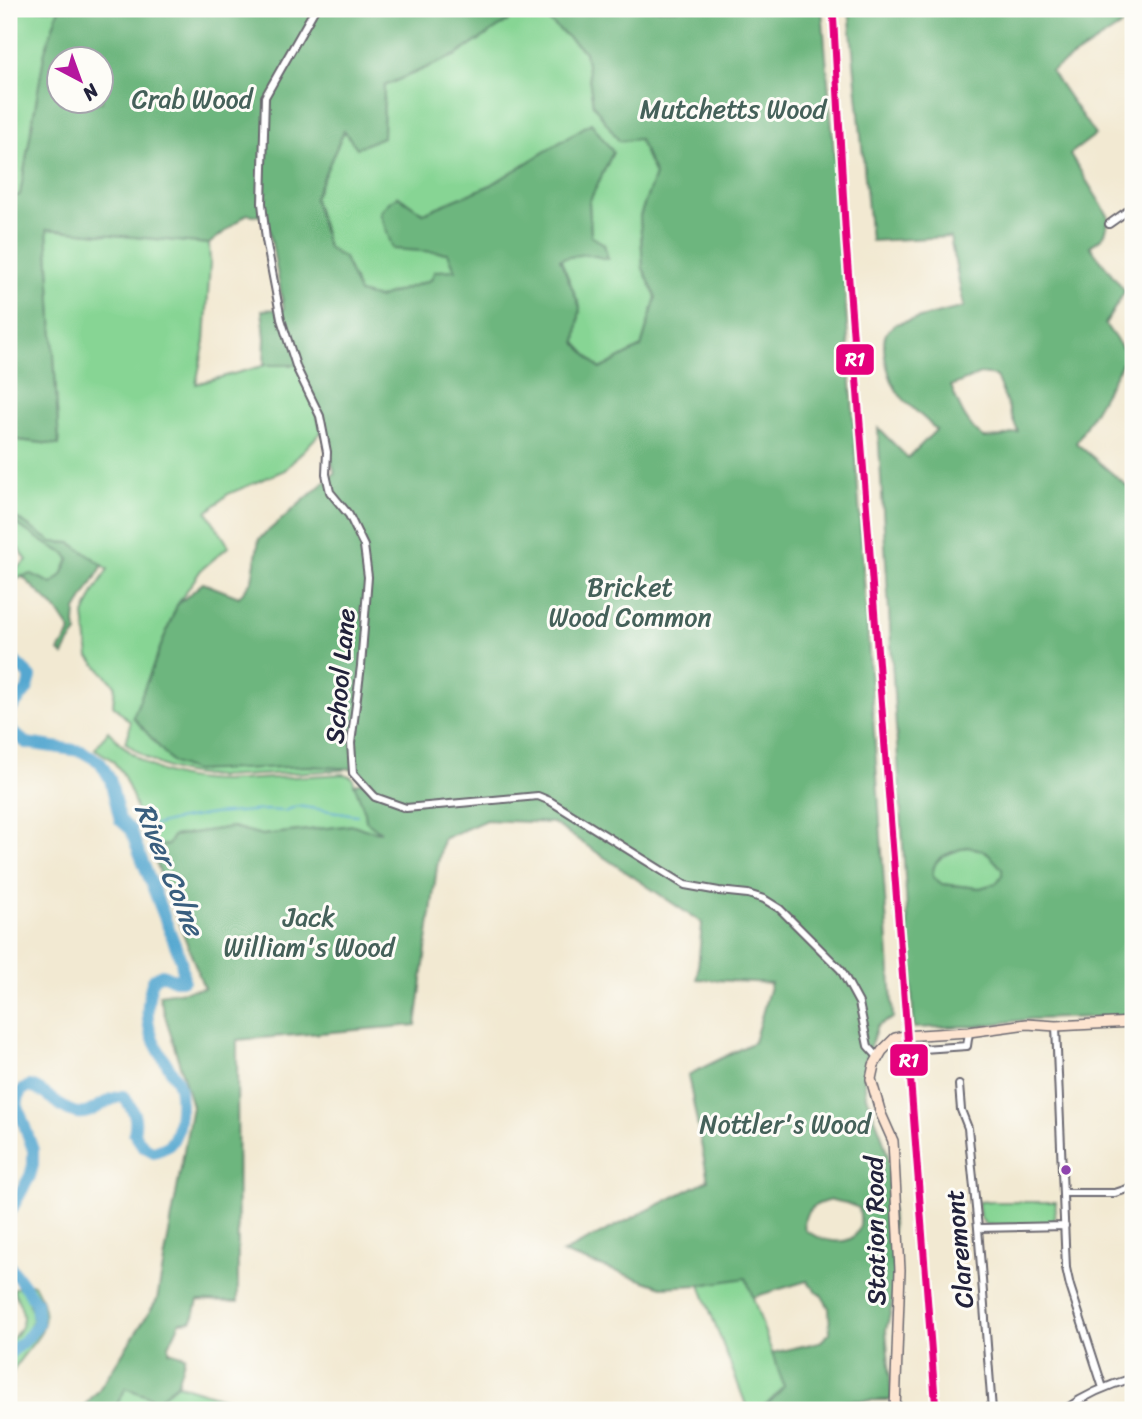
<svg xmlns="http://www.w3.org/2000/svg" width="1142" height="1419" viewBox="0 0 1142 1419" font-family="Sriracha,sans-serif">
	<rect width="100%" height="100%" fill="#fdfcf7"/>
	<filter id="ink" filterUnits="userSpaceOnUse"><feTurbulence type="fractalNoise" baseFrequency=".0143" numOctaves="2"/><feDisplacementMap in="SourceGraphic" scale="14" xChannelSelector="R" yChannelSelector="G"/><feConvolveMatrix kernelMatrix="1 2 1 2 8 2 1 2 1" color-interpolation-filters="sRGB"/></filter>
	<filter id="wash" filterUnits="userSpaceOnUse"><feTurbulence type="fractalNoise" baseFrequency=".00686" numOctaves="4" result="noise"/><feDisplacementMap in="SourceGraphic" scale="28" xChannelSelector="R" yChannelSelector="G"/><feGaussianBlur stdDeviation="1.57" result="paint"/><feColorMatrix in="noise" values="0 0 0 0 0 0 0 0 0 0 0 0 0 0 0 0 0 1.4 0 .05"/><feComposite in="paint" operator="in"/></filter>
	<g filter="url(#wash)">
		<rect width="100%" height="100%" fill="#f2e9d2"/>
		<!-- green -->
		<path fill="#87d594" stroke="#547c68" stroke-width="2" d="M 9,9 L 59,9 L 45,51 L 20,195 L 9,198 Z
			M 526,9 L 535,9 L 586,52 L 593,105 L 639,139 L 655,175 L 640,216 L 643,268 L 656,297 L 641,347 L 600,369 L 576,343 L 580,307 L 560,258 L 585,254 L 608,258 L 591,236 L 589,202 L 613,152 L 591,123 L 491,185 L 423,214 L 399,196 L 449,253 L 456,271 L 378,298 L 359,293 L 344,258 L 328,248 L 314,198 L 344,131 L 383,137 L 384,86 L 456,55 Z
			M 47,229 L 209,244 L 210,263 L 205,341 L 196,384 L 266,365 L 301,365 L 322,431 L 285,470 L 228,494 L 207,512 L 229,546 L 201,570 L 177,605 L 133,717 L 309,766 L 346,768 L 344,770 L 220,777 C 181,775 156,768 125,742 L 129,733 L 130,722 L 113,705 L 115,685 L 89,657 L 84,615 L 94,592 L 108,569 L 71,543 L 52,542 L 9,513 L 9,439 L 59,444 Z
			M 9,519 L 48,545 L 67,554 L 69,560 L 62,575 L 52,584 C 32,575 29,572 9,583 L 9,571 L 12,573 L 27,560 L 19,549 L 9,545 Z
			M 108,731 C 144,769 169,780 222,781 L 344,774 L 352,777 L 365,812 L 366,820 L 384,833 L 364,829 L 354,825 L 262,835 L 233,827 L 173,836 L 168,845 L 157,846 L 138,817 L 133,798 L 122,772 L 112,760 L 95,749 Z
			M 966,847 C 985,848 990,855 1002,869 L 1002,875 L 997,883 L 980,888 L 942,884 L 933,877 C 931,856 949,854 966,847 Z
			M 993,1201 L 995,1202 L 1056,1202 L 1054,1224 L 986,1225 L 980,1217 L 978,1202 Z
			M 746,1277 L 772,1353 L 785,1386 C 774,1397 765,1410 748,1410 L 700,1285 Z
			M 25,1284 L 34,1284 C 64,1336 23,1340 9,1381 L 9,1360 L 10,1357 C 25,1342 49,1326 39,1302 C 36,1295 29,1289 25,1284 Z
			M 21,1286 C 39,1315 36,1329 9,1350 L 9,1342 C 30,1322 24,1313 13,1289 Z
			M 177,1384 L 249,1406 L 249,1410 L 114,1410 L 126,1387 L 157,1400 Z"/>
		<!-- forest -->
		<path fill="#6db67e" stroke="#486c5c" stroke-width="2" fill-rule="evenodd" d="M 59,9 L 370,9 L 374,11 L 375,9 L 526,9 L 456,55 L 384,86 L 383,137 L 357,148 L 344,131 L 314,198 L 328,248 L 344,258 L 359,293 L 378,298 L 431,280 L 435,271 L 455,270 L 448,253 L 393,249 L 380,213 L 388,203 L 398,196 L 423,213 L 491,185 L 591,123 L 613,152 L 589,202 L 591,236 L 604,244 L 608,259 L 585,254 L 560,259 L 580,307 L 576,343 L 600,369 L 641,347 L 656,297 L 643,268 L 640,216 L 655,175 L 639,139 L 619,141 L 593,104 L 585,52 L 535,9 L 822,9 L 842,248 L 893,1018 L 877,1026 L 865,1062 L 864,1078 L 866,1096 L 881,1133 L 888,1156 L 895,1274 L 892,1306 L 886,1330 L 892,1400 L 840,1401 L 840,1410 L 756,1410 L 771,1401 L 784,1386 L 772,1353 L 820,1342 L 830,1333 L 829,1308 L 822,1296 L 807,1281 L 753,1297 L 746,1278 L 700,1285 L 662,1287 L 562,1253 L 708,1180 L 688,1075 L 754,1042 L 771,983 L 697,979 L 702,923 L 553,823 L 486,820 L 443,839 L 437,867 L 416,1025 L 237,1040 L 238,1302 L 198,1301 L 194,1316 L 191,1321 L 180,1322 L 169,1346 L 169,1351 L 185,1356 L 177,1384 L 157,1400 L 126,1388 L 114,1410 L 80,1410 L 98,1391 L 157,1300 L 192,1106 L 159,995 L 204,988 L 150,847 L 168,845 L 173,836 L 232,827 L 262,835 L 354,825 L 364,829 L 381,832 L 366,821 L 365,812 L 354,784 L 364,782 L 355,769 L 309,766 L 194,771 L 173,763 L 133,717 L 177,605 L 203,583 L 239,597 L 252,580 L 259,539 L 335,473 L 301,365 L 264,365 L 265,338 L 262,310 L 284,309 L 267,217 L 247,214 L 209,244 L 47,229 L 59,445 L 9,439 L 9,198 L 20,195 L 45,51 ZM 60,60 L 102,60 L 102,102 L 60,102 ZM 832,1200 L 846,1203 L 859,1208 C 860,1215 862,1225 858,1231 C 848,1250 818,1239 805,1230 C 801,1211 815,1203 832,1200 Z
			M 849,9 L 1133,9 L 1133,18 L 1051,71 L 1095,135 L 1070,154 L 1109,217 C 1106,235 1105,237 1090,246 L 1125,291 L 1105,324 L 1127,355 L 1076,443 L 1133,491 L 1133,1016 L 1031,1019 L 978,1026 L 914,1028 L 878,428 L 908,458 L 936,430 C 925,417 910,408 900,395 C 890,383 881,352 885,336 C 887,331 891,327 896,324 L 964,307 L 950,237 L 871,241 ZM 980,374 L 996,376 L 1018,432 L 1001,437 L 984,438 C 966,425 959,406 951,386 ZM 966,847 C 985,848 990,855 1002,869 L 1002,875 L 997,883 L 980,888 L 942,884 L 933,877 C 931,856 949,854 966,847 Z
			M 9,513 L 52,542 L 71,543 L 103,565 L 76,610 L 75,625 L 77,633 L 69,643 L 63,655 L 59,651 L 71,631 L 57,610 L 22,576 L 32,574 L 52,584 L 62,575 L 69,559 L 66,554 L 48,545 L 9,519 Z"/>
		<g fill="none" stroke-linecap="round" stroke-linejoin="round">
			<!-- stream -->
			<path stroke="#55a7d0" stroke-width="2" d="M 130,828 L 144,828 L 175,820 L 213,814 L 265,810 L 285,811 L 297,806 L 357,815"/>
			<!-- river -->
			<path stroke="#55a7d0" stroke-width="12" d="M 9,656 L 31,677 L 27,690 L 9,712
				M 9,722 L 12,731 L 26,743 L 81,751 L 100,762 L 110,779 L 120,820 L 130,829 L 181,960 L 184,980 L 175,980 L 162,974 L 153,979 C 148,996 145,1016 151,1033 C 156,1051 169,1065 177,1081 C 183,1095 181,1134 169,1145 C 166,1148 159,1150 154,1152 L 143,1146 L 134,1133 C 138,1116 133,1109 123,1096 C 105,1099 101,1107 88,1112 C 67,1120 49,1090 29,1086 L 20,1092 L 17,1104 L 33,1150 L 33,1165 L 30,1176 L 9,1214
				M 9,1265 L 36,1302 L 38,1324 L 29,1336 L 9,1354"/>
		</g>
	</g>
	<g filter="url(#ink)">
		<g fill="none" stroke-linecap="round" stroke-linejoin="round">
			<!-- street casing -->
			<g stroke="#6b6870" stroke-width="10">
				<path id="street" d="M 315,9 L 265,97 L 262,203 L 266,240 L 281,319 L 297,369 L 320,416 L 327,452 L 326,474 L 330,492 L 349,515 L 364,546 L 368,577 L 361,666 L 351,743 L 353,773 L 375,797 L 406,808 L 538,796 L 550,801 L 685,885 L 719,891 L 748,894 L 764,899 L 780,909 L 841,970 L 859,1003 L 868,1046 L 878,1057
					M 1133,106 L 1133,107
					M 1109,224 L 1133,207
					M 1056,1026 L 1066,1268 L 1070,1286 L 1103,1388
					M 923,1049 L 967,1046 L 969,1032
					M 959,1085 L 961,1110 L 968,1128 L 978,1228 L 992,1410
					M 1064,1193 L 1115,1193 L 1133,1187
					M 978,1228 L 1065,1226
					M 1064,1410 C 1085,1395 1108,1385 1133,1378"/>
			</g>
			<!-- secondary casing -->
			<g stroke="#6b6870" stroke-width="12">
				<path id="secondary" d="M 895,1410 L 900,1270 L 893,1141 L 881,1114 L 871,1079 L 874,1065 L 882,1051 L 895,1038 L 903,1036 L 969,1032 L 1027,1024 L 1056,1026 L 1133,1022"/>
			</g>
			<!-- street -->
			<use href="#street" stroke="#fff" stroke-width="6"/>
			<!-- secondary -->
			<use href="#secondary" stroke="#fde4d0" stroke-width="9"/>
			<!-- rail-1 casing -->
			<g stroke="#fdfcf7" stroke-width="12">
				<path id="rail-1" d="M 833,9 L 846,242 L 936,1410"/>
			</g>
			<!-- rail-1 -->
			<use href="#rail-1" stroke="#e5007d" stroke-width="7"/>
		</g>
	</g>
	<!-- markers -->
	<circle fill="#8e44ad" stroke="#fdfcf7" stroke-width="2.5" cx="1066" cy="1170" r="6"/>
	<g text-anchor="middle" stroke-width="6" stroke-linejoin="round" paint-order="stroke">
		<!-- park labels -->
		<g font-size="26" fill="#45615a" stroke="#fdfcf7">
			<text x="192" y="108">Crab Wood</text>
			<text x="733" y="118">Mutchetts Wood</text>
			<text x="630" y="596">Bricket<tspan x="630" dy="30">Wood Common</tspan></text>
			<text x="309" y="926">Jack<tspan x="309" dy="30">William's Wood</tspan></text>
			<text x="785" y="1133">Nottler's Wood</text>
		</g>
		<!-- street labels -->
		<g font-size="26" fill="#22223b" stroke="#fdfcf7">
			<text transform="translate(340 676) rotate(-85)" y="9">School Lane</text>
			<text transform="translate(875 1231) rotate(-91)" y="9">Station Road</text>
			<text transform="translate(959 1249) rotate(-95)" y="9">Claremont</text>
		</g>
		<!-- water labels -->
		<g font-size="28" font-style="italic" fill="#395e7e" stroke="#fdfcf7">
			<text transform="translate(170 869) rotate(68)" y="10">River Colne</text>
		</g>
	</g>
	<g stroke="#fdfcf7" stroke-width="2.5">
		<rect x="835" y="343" width="40" height="33" rx="7" fill="#e5007d"/>
		<rect x="889" y="1043" width="40" height="34" rx="7" fill="#e5007d"/>
	</g>
	<g font-size="19" text-anchor="middle" font-weight="bold" fill="#fff">
		<text x="855" y="366">R1</text>
		<text x="909" y="1067">R1</text>
	</g>
	<!-- margin -->
	<rect width="1142" height="1419" fill="none" stroke="#fdfcf7" stroke-width="35"/>
	<!-- north arrow -->
	<g transform="translate(80 80) rotate(139)"><circle r="33" fill="#fdfcf7" stroke="#a5a5ac" stroke-width="2"/>
	<path d="M0-5L12 26L0 18L-12 26Z" fill="#b5179e"/>
	<text y="-10" font-size="19" font-weight="bold" text-anchor="middle" fill="#22223b">N</text>
	</g>
</svg>
